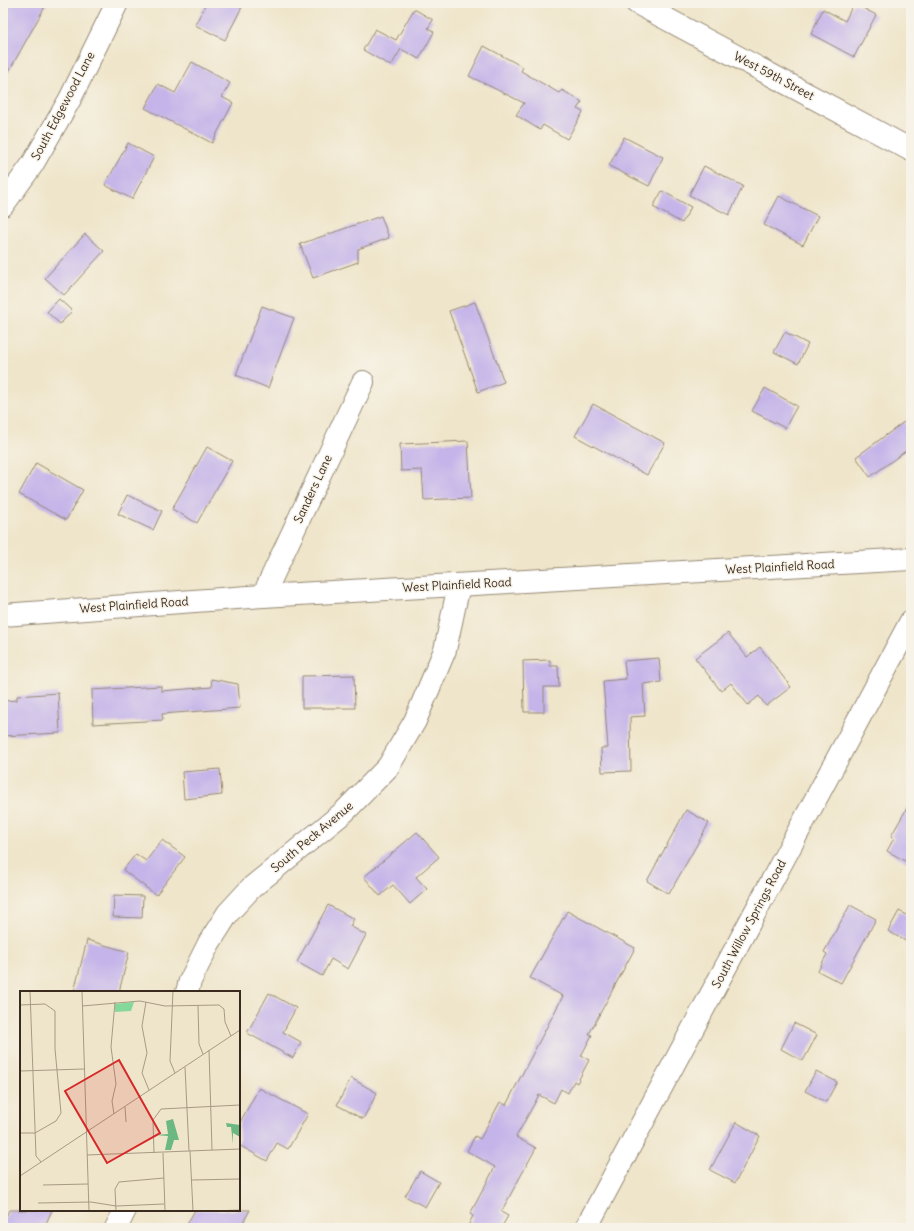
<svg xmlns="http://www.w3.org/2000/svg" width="914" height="1231" viewBox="0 0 914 1231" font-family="Delius,sans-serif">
	<rect width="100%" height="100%" fill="#f7f3e8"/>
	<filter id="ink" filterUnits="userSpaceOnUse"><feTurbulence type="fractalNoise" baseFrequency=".025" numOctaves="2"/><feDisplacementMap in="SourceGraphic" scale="8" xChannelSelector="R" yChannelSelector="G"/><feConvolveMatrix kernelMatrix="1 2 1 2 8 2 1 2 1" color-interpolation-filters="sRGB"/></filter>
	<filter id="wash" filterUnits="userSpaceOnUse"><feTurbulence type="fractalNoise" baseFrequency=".012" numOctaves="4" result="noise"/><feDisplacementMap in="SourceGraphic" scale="16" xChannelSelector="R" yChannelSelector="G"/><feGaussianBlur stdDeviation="0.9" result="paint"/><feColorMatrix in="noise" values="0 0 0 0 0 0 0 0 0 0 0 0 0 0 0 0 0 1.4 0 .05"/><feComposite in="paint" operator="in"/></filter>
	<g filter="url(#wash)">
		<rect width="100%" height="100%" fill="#efe5ca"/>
		<g id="blocks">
			<!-- building -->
			<path fill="#c4b4e9" d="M 3,3 L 47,3 L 3,82 Z
				M 206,3 L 244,3 L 225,40 L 195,25 Z
				M 854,3 L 876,15 L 854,57 L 811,34 L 823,9 L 845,21 Z
				M 414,9 L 433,20 L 428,28 L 434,32 L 419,59 L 401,49 L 391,66 L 363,50 L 375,29 L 396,40 Z
				M 484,46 L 523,67 L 521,71 L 559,93 L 562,90 L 582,102 L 577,109 L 583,112 L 567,139 L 543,125 L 540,130 L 516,115 L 524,103 L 469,76 Z
				M 192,62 L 230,83 L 222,97 L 233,103 L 212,143 L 145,108 L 158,84 L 175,93 Z
				M 624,137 L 663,157 L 649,186 L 609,166 Z
				M 128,143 L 154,157 L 132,199 L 105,185 Z
				M 704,166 L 743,186 L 729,215 L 689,195 Z
				M 662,191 L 691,207 L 682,223 L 653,207 Z
				M 779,196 L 818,216 L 803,245 L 764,225 Z
				M 381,216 L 389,238 L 358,249 L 358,262 L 313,278 L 300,244 Z
				M 85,234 L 104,251 L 64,295 L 45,278 Z
				M 59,299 L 72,311 L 60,324 L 47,312 Z
				M 475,302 L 504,382 L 478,392 L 449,311 Z
				M 262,306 L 294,318 L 268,388 L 236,375 Z
				M 785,332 L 808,344 L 798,364 L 774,352 Z
				M 765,388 L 797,406 L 785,428 L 752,411 Z
				M 593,404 L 665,443 L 647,475 L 575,436 Z
				M 904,422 L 911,432 L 911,447 L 870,477 L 856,457 Z
				M 468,441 L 471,498 L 424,500 L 422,470 L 401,471 L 400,444 Z
				M 207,447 L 232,461 L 197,523 L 172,509 Z
				M 36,463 L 83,490 L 66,520 L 19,494 Z
				M 127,495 L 162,511 L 153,530 L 118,514 Z
				M 728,633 L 747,657 L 760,647 L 791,687 L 766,706 L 759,696 L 748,705 L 731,683 L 721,691 L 695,658 Z
				M 659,658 L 661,682 L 643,684 L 645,716 L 630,717 L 631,771 L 602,772 L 601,748 L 608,748 L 603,681 L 626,679 L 624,661 Z
				M 550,660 L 550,666 L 558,666 L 559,687 L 544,687 L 544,712 L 524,712 L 523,661 Z
				M 354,675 L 355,708 L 302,708 L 302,676 Z
				M 211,679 L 238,684 L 240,708 L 162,714 L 163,720 L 93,724 L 92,690 L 161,686 L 161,691 L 212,687 Z
				M 58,693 L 60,733 L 3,736 L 3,701 L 17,700 L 17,696 Z
				M 220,769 L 222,795 L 184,799 L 182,772 Z
				M 911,801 L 911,864 L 887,851 L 894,838 L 891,836 Z
				M 686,810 L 709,823 L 669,894 L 647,881 Z
				M 417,832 L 439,857 L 416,877 L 427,889 L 410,904 L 393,885 L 380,896 L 364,877 Z
				M 162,840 L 185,857 L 156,895 L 123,870 L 136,854 L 146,861 Z
				M 114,895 L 143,896 L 142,918 L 113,917 Z
				M 328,905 L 354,919 L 350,926 L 366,935 L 348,969 L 331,959 L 322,976 L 297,962 Z
				M 850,905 L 876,919 L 841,983 L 818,971 L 827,954 L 824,952 Z
				M 567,911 L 635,948 L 589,1034 L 592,1035 L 581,1056 L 589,1060 L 577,1083 L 574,1081 L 568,1093 L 561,1089 L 554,1103 L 539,1095 L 516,1137 L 536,1148 L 501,1212 L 508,1216 L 501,1228 L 467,1228 L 473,1216 L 470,1214 L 495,1167 L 467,1151 L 475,1136 L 480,1139 L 500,1102 L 506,1105 L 563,996 L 530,978 Z
				M 899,911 L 911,917 L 911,944 L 888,931 Z
				M 87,940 L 129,952 L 119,992 L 74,992 Z
				M 269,993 L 296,1008 L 283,1032 L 301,1042 L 293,1058 L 247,1033 Z
				M 794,1023 L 817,1035 L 803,1061 L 781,1049 Z
				M 816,1071 L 837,1082 L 826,1102 L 805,1091 Z
				M 351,1078 L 377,1093 L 363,1119 L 337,1105 Z
				M 259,1088 L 308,1114 L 288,1149 L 277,1143 L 267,1161 L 239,1145 L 239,1124 Z
				M 736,1122 L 760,1136 L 735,1183 L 710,1170 Z
				M 420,1171 L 439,1182 L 425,1207 L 405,1196 Z
				M 9,1210 L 52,1210 L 44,1228 L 3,1228 L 3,1223 Z
				M 195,1210 L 250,1210 L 240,1228 L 185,1228 Z"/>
		</g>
	</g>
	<g filter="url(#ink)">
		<use href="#blocks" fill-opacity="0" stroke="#958874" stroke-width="1"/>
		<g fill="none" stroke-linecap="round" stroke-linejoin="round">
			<!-- minor casing -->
			<g stroke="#958874" stroke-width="24">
				<path id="minor" d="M 637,3 L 911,150
					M 3,205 L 32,165 L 70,99 L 117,3
					M 263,596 L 363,382
					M 187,992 L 190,981 L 209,943 L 228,913 L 251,888 L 344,812 L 388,767 L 415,721 L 445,650 L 459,585
					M 116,1228 L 125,1210
					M 586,1228 L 911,621"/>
			</g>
			<!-- major casing -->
			<g stroke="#958874" stroke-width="24">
				<path id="major" d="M 3,615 L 263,596 L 911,559"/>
			</g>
			<!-- minor -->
			<use href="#minor" stroke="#fff" stroke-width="22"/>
			<!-- major -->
			<use href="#major" stroke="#fff" stroke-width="22"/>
		</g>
	</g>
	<g text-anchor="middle" stroke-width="3" stroke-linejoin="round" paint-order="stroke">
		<!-- street labels -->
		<g font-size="12" fill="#3b2a1e" stroke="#f7f3e8">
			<text transform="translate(774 76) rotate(28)" y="4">West 59th Street</text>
			<text transform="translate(63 106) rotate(-62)" y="4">South Edgewood Lane</text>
			<text transform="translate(313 489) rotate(-65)" y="4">Sanders Lane</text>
			<text transform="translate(780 567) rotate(-3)" y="4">West Plainfield Road</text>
			<text transform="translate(457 585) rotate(-3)" y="4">West Plainfield Road</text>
			<text transform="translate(134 605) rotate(-4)" y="4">West Plainfield Road</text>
			<text transform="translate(312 837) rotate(-40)" y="4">South Peck Avenue</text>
			<text transform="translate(749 924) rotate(-62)" y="4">South Willow Springs Road</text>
		</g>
	</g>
	<!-- overview -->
	<g transform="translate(20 991)">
		<rect width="220" height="220" fill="#efe5ca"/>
		<path d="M 153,128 L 159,149 L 154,149 L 151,159 L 145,159 L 148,145 L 135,144 L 148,143 L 146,130 ZM 206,132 L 220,134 L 220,146 L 213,142 L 213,153 L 211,136 L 207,136 Z" fill="#6bb882"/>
		<path d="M 114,11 L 111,20 L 95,21 L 95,13 Z" fill="#84d89a"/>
		<path fill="none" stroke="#a79a85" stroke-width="1" d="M 10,0 L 16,165 L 21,171M 62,0 L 69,220M 153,0 L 150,70 L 155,82M 126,11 L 122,35 L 127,62 L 122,82 L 129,99M 0,14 L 25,13 L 35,20 L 35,58 L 41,122 L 36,130 L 15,142 L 0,142M 178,14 L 179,53 L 183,63M 62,15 L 120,10 L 145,15 L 199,14 L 204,18 L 205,31 L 211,45M 189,59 L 192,159M 165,76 L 169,160M 0,80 L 64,78M 105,116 L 106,131M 94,123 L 92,110 L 96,93 L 91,56 L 95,11M 170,160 L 173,220M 134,162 L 133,129 L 141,118 L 220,114M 143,162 L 145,220M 67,164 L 220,158M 0,185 L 220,39M 172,189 L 220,188M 23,194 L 68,193M 18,212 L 71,211 L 96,215 L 144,213M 96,220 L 95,198 L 99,191 L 144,187M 191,220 L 220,219"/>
		<path fill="#d62828" fill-opacity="0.15" stroke="#d62828" stroke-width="2" d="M 99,69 L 140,142 L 87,172 L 45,100 Z"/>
		<rect width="220" height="220" fill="none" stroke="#3b2a1e" stroke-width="2"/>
	</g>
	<!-- margin -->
	<rect width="914" height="1231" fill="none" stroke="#f7f3e8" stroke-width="16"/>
</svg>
